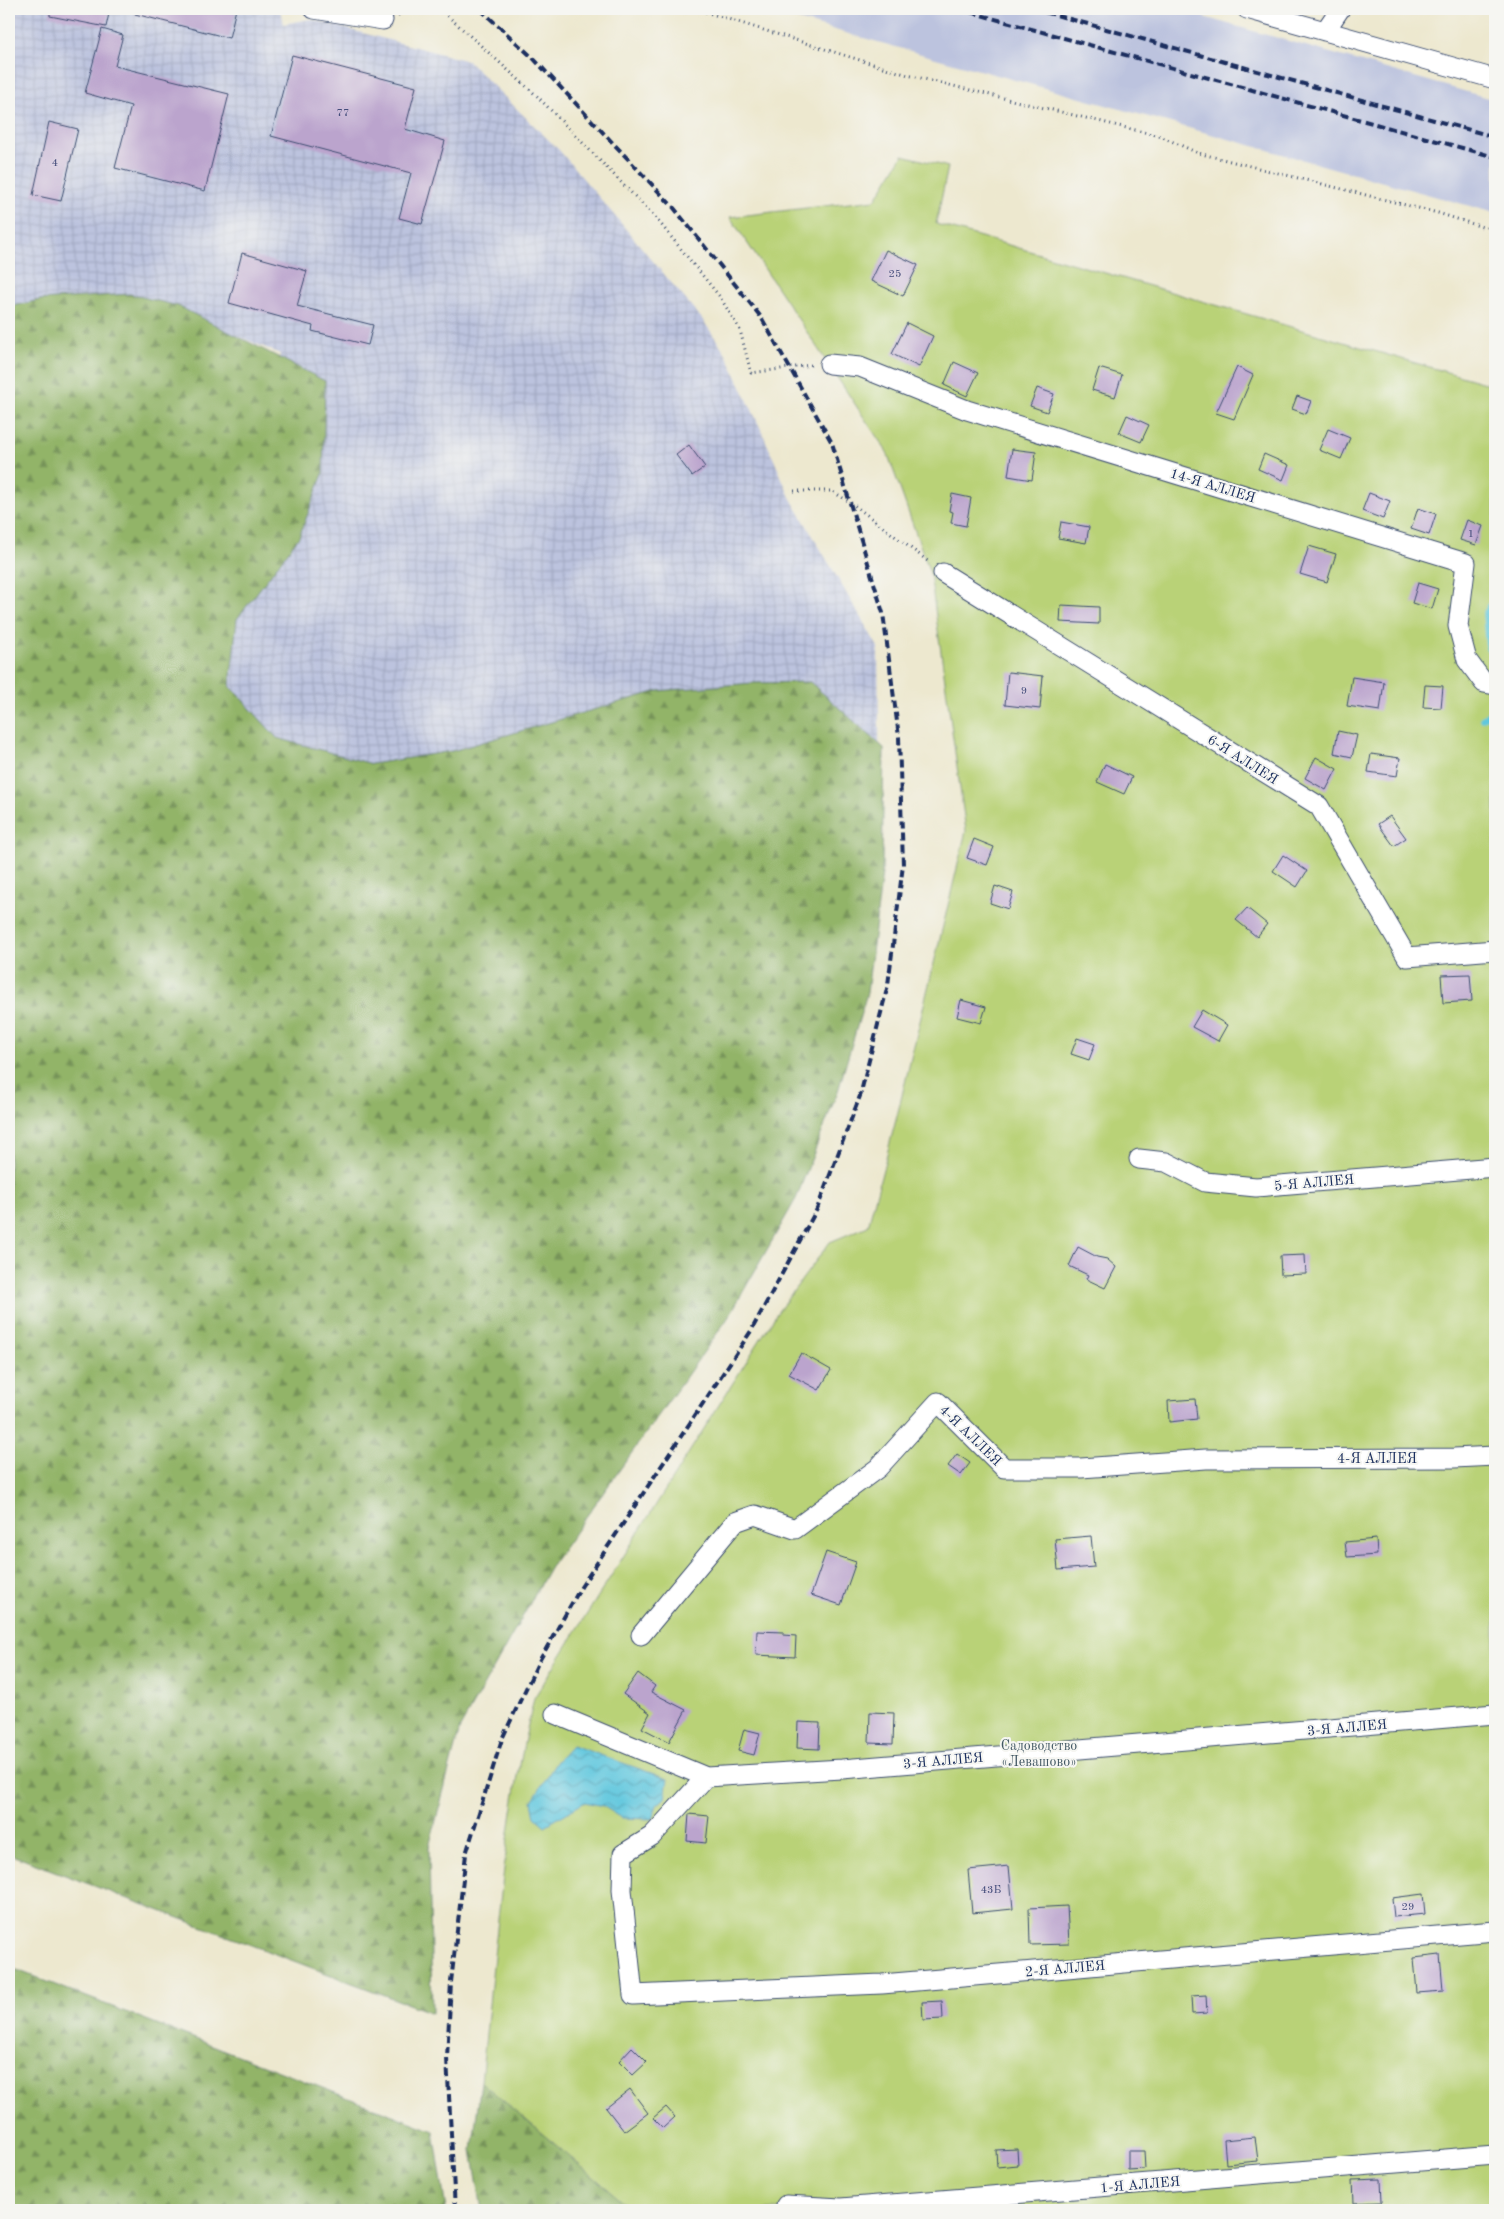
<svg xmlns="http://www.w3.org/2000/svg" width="1504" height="2219" viewBox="0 0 1504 2219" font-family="'Old Standard TT',serif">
	<defs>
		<pattern id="industrial-grid" width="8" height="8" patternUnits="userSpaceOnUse" patternTransform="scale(1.25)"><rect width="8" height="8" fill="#bcc3de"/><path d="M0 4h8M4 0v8" fill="none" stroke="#a1a8c1"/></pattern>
		<pattern id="forest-firs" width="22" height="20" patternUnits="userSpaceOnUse" patternTransform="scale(1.25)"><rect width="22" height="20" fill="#92b468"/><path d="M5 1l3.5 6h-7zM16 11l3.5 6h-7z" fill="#769359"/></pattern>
		<pattern id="water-waves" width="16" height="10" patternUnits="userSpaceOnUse" patternTransform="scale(1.25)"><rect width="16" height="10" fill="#61c7de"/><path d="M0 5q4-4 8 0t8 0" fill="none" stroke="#4fa2b7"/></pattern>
	</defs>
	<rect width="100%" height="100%" fill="#f6f6f2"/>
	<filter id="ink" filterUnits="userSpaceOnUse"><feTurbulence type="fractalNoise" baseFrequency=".02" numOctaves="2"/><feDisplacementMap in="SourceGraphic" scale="10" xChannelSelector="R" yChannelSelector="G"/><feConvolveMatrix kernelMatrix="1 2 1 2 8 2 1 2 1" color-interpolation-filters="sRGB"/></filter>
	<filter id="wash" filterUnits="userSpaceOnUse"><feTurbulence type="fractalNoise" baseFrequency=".0096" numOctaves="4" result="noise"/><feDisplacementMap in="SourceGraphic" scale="20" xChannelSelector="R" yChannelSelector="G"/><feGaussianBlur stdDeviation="1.12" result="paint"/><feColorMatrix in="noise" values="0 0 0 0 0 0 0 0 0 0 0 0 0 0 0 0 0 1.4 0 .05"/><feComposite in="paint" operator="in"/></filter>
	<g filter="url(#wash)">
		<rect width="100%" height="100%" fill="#ede8cf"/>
		<!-- industrial -->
		<path fill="url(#industrial-grid)" d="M 9,9 L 280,9 L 283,24 L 310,19 L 468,61 L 559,150 L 702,319 L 725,352 L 760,427 L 790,497 L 878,647 L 880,805 L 321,786 L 215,687 L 280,354 L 231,333 L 40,300 L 9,307 Z"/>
		<!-- railway -->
		<path fill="#bcc3de" d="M 759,9 L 1176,9 L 1495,100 L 1495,213 Z"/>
		<!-- forest -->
		<path fill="url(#forest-firs)" stroke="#567263" d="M 130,294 L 178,306 L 325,381 L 323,474 L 299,537 L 237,619 L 230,686 L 277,738 L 372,764 L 452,751 L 658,691 L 752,683 L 810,682 L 884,748 L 882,873 L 867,993 L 838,1091 L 796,1199 L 728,1318 L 551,1566 L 460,1728 L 429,1847 L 432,2013 L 9,1854 L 9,307 L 40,300 Z
			M 9,1967 L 434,2131 L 446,2210 L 9,2210 Z
			M 481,2082 L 633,2210 L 482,2210 L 472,2150 Z"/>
		<!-- garden -->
		<path fill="#b9d277" stroke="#6a806a" d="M 903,155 L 948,167 L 936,224 L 1495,386 L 1495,2210 L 633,2210 L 481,2082 C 495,1954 504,1824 534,1698 L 777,1313 L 830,1242 L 868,1226 L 897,1116 L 966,831 L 930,573 L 887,452 L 730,217 L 875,200 Z"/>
		<!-- water -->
		<path fill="url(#water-waves)" stroke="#3e7b9e" d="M 572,1745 L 668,1779 L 665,1798 L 657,1805 L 652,1819 L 622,1818 L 603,1806 L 585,1802 L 545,1826 L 535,1817 L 532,1801 L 557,1761 Z"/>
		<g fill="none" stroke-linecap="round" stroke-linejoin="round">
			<!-- stream -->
			<path stroke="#61c7de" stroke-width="5.5" d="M 1495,598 L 1485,614 L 1488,647 L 1495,659
				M 1482,719 L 1495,709"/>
		</g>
		<g id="blocks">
			<!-- building -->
			<path fill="#bba4cd" d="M 50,9 L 110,9 L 106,27 L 50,16 Z
				M 136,9 L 236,9 L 229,38 L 135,14 Z
				M 102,29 L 123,35 L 115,66 L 229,94 L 205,191 L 115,168 L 131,106 L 85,93 Z
				M 292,55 L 416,87 L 405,129 L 445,141 L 422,224 L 399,218 L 411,173 L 271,136 Z
				M 49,122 L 78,129 L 61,201 L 33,195 Z
				M 886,250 L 918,265 L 903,296 L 871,281 Z
				M 242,253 L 307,271 L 297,306 L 373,325 L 368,345 L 312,331 L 313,326 L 229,303 Z
				M 907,323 L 933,336 L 919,367 L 892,354 Z
				M 954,362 L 978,373 L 967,396 L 944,385 Z
				M 1237,367 L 1253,375 L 1234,419 L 1216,413 Z
				M 1099,368 L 1122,375 L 1115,397 L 1092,390 Z
				M 1037,388 L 1054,394 L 1047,412 L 1030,406 Z
				M 1297,396 L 1311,401 L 1306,414 L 1292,409 Z
				M 1127,415 L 1149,425 L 1141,442 L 1119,433 Z
				M 1328,429 L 1350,438 L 1341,459 L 1319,450 Z
				M 689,445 L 705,467 L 692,476 L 676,455 Z
				M 1012,449 L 1036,452 L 1032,480 L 1008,476 Z
				M 1264,454 L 1289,465 L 1283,480 L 1258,469 Z
				M 1369,493 L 1390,501 L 1383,519 L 1362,511 Z
				M 952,494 L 971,498 L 966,526 L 951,523 L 953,512 L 949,511 Z
				M 1418,508 L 1436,514 L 1429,535 L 1411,529 Z
				M 1467,520 L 1483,526 L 1476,545 L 1460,540 Z
				M 1061,522 L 1089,527 L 1086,543 L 1058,538 Z
				M 1309,546 L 1336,554 L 1327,582 L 1300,574 Z
				M 1418,583 L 1438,589 L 1432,609 L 1412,603 Z
				M 1061,605 L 1099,607 L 1099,624 L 1060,622 Z
				M 1008,672 L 1043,676 L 1040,709 L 1005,705 Z
				M 1352,677 L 1384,682 L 1380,711 L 1347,706 Z
				M 1425,685 L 1443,686 L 1441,708 L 1423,707 Z
				M 1338,731 L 1357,735 L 1352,757 L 1334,753 Z
				M 1371,754 L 1400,758 L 1397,776 L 1368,772 Z
				M 1316,757 L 1337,769 L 1326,790 L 1305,778 Z
				M 1105,764 L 1132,777 L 1124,794 L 1097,782 Z
				M 1390,816 L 1406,838 L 1394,846 L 1378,824 Z
				M 974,839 L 994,847 L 987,865 L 967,858 Z
				M 1283,855 L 1307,871 L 1297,887 L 1273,871 Z
				M 995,886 L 1013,892 L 1008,909 L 990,903 Z
				M 1247,908 L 1267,924 L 1257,937 L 1236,920 Z
				M 1470,974 L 1472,1001 L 1443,1003 L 1441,975 Z
				M 961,1000 L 986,1007 L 981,1023 L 957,1017 Z
				M 1202,1010 L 1227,1025 L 1218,1041 L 1192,1027 Z
				M 1077,1038 L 1095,1044 L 1089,1060 L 1071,1054 Z
				M 1078,1247 L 1097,1257 L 1107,1259 L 1116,1267 L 1105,1288 L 1086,1279 L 1088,1275 L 1069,1266 Z
				M 1305,1255 L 1306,1274 L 1281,1275 L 1280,1256 Z
				M 801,1353 L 831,1370 L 819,1390 L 789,1374 Z
				M 1195,1399 L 1197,1419 L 1169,1422 L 1168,1401 Z
				M 957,1454 L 970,1463 L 961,1475 L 948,1466 Z
				M 1091,1536 L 1094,1567 L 1058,1570 L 1055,1539 Z
				M 1376,1539 L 1377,1555 L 1347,1557 L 1345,1542 Z
				M 826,1552 L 856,1562 L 841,1605 L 811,1595 Z
				M 757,1631 L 783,1632 L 783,1635 L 796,1636 L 795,1657 L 756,1655 Z
				M 638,1673 L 655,1686 L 651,1692 L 686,1710 L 669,1742 L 642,1728 L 650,1713 L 623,1694 Z
				M 870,1712 L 894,1713 L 893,1744 L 869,1743 Z
				M 798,1722 L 820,1723 L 819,1749 L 797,1748 Z
				M 744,1729 L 760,1733 L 754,1755 L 738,1751 Z
				M 689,1814 L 709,1816 L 706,1843 L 687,1841 Z
				M 1009,1866 L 1013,1909 L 972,1913 L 968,1870 Z
				M 1423,1894 L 1425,1914 L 1394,1917 L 1392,1898 Z
				M 1067,1906 L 1069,1944 L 1030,1945 L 1029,1908 Z
				M 1440,1955 L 1443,1991 L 1417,1993 L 1414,1958 Z
				M 1206,1995 L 1207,2013 L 1192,2014 L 1191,1996 Z
				M 942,2001 L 943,2019 L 923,2020 L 922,2002 Z
				M 632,2047 L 647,2062 L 633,2075 L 619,2061 Z
				M 630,2089 L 648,2113 L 624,2131 L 606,2108 Z
				M 666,2107 L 675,2117 L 663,2128 L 653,2118 Z
				M 1255,2137 L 1258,2161 L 1226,2164 L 1224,2140 Z
				M 1017,2149 L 1018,2165 L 997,2167 L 996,2150 Z
				M 1128,2151 L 1144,2151 L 1145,2169 L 1128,2170 Z
				M 1381,2179 L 1382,2202 L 1353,2203 L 1352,2180 Z"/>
		</g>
	</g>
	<g filter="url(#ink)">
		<use href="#blocks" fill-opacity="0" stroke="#3a4b6f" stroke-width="1"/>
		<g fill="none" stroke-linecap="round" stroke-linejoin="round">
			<!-- minor casing -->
			<g stroke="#3a4b6f" stroke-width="21">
				<path id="minor" d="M 314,9 L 383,20
					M 1247,9 L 1495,79
					M 1325,31 L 1340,9
					M 829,364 L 860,367 L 967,410 L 1466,563 L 1458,626 L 1467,660 L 1484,683 L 1495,685
					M 943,573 L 1319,806 L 1407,957 L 1495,950
					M 1139,1159 L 1166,1162 L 1205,1182 L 1256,1187 L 1495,1167
					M 641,1635 L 735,1522 L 755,1515 L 795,1529 L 878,1468 L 938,1402 L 1004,1468 L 1081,1468 L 1206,1459 L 1454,1458 L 1495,1456
					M 555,1714 L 706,1777
					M 1495,1714 L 842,1769 L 706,1777 L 652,1836 L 623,1854 L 622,1890 L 633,1995 L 882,1984 L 1495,1931
					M 786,2205 L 841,2208 L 1495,2155"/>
			</g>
			<!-- path -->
			<path stroke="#3a4b6f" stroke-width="3" stroke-dasharray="1 4" stroke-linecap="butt" d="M 440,9 L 537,96 L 655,217 L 720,297 L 740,330 L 751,373 L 811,365
				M 696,9 L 908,75 L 1160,136 L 1198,153 L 1438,213 L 1495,231
				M 398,15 L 417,9
				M 794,491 L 831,491 L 850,502 L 929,562"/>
			<!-- minor -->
			<use href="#minor" stroke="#fff" stroke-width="19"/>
			<!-- rail -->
			<path stroke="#1b2f5e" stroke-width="4" stroke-dasharray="8 4" stroke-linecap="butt" d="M 959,9 L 1495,157
				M 1034,9 L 1495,137
				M 455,2210 L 447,2058 L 451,1982 L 466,1854 L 502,1739 L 538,1663 L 581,1587 L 751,1331 L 817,1209 L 860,1096 L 888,985 L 903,865 L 899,737 L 883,613 L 832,443 L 761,317 L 674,208 L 533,58 L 480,9"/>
		</g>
	</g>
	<g text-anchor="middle" stroke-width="4" stroke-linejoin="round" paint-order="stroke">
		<!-- number labels -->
		<g font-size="11" fill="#434c7a">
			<text x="343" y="116">77</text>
			<text x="55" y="166">4</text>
			<text x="895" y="277">25</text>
			<text x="1471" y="537">1</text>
			<text x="1024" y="694">9</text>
			<text x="991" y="1893">43Б</text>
			<text x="1408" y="1910">29</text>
		</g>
		<!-- street labels -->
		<g font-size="14" fill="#1b2f5e" stroke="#f6f6f2">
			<text transform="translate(1213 485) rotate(17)" y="5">14-Я АЛЛЕЯ</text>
			<text transform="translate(1243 759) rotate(32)" y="5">6-Я АЛЛЕЯ</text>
			<text transform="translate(1314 1182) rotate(-5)" y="5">5-Я АЛЛЕЯ</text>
			<text transform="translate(971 1435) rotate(44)" y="5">4-Я АЛЛЕЯ</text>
			<text x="1377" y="1463">4-Я АЛЛЕЯ</text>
			<text transform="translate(1347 1727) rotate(-5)" y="5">3-Я АЛЛЕЯ</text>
			<text transform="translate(943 1760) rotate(-5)" y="5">3-Я АЛЛЕЯ</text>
			<text transform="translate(1065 1968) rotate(-5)" y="5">2-Я АЛЛЕЯ</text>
			<text transform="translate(1140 2184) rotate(-5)" y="5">1-Я АЛЛЕЯ</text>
		</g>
		<!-- park labels -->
		<g font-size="14" fill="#425864" stroke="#f6f6f2">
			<text x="1039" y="1750">Садоводство<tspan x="1039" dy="16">«Левашово»</tspan></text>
		</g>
	</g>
	<!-- margin -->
	<rect width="1504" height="2219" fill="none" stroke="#f6f6f2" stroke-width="30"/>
</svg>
